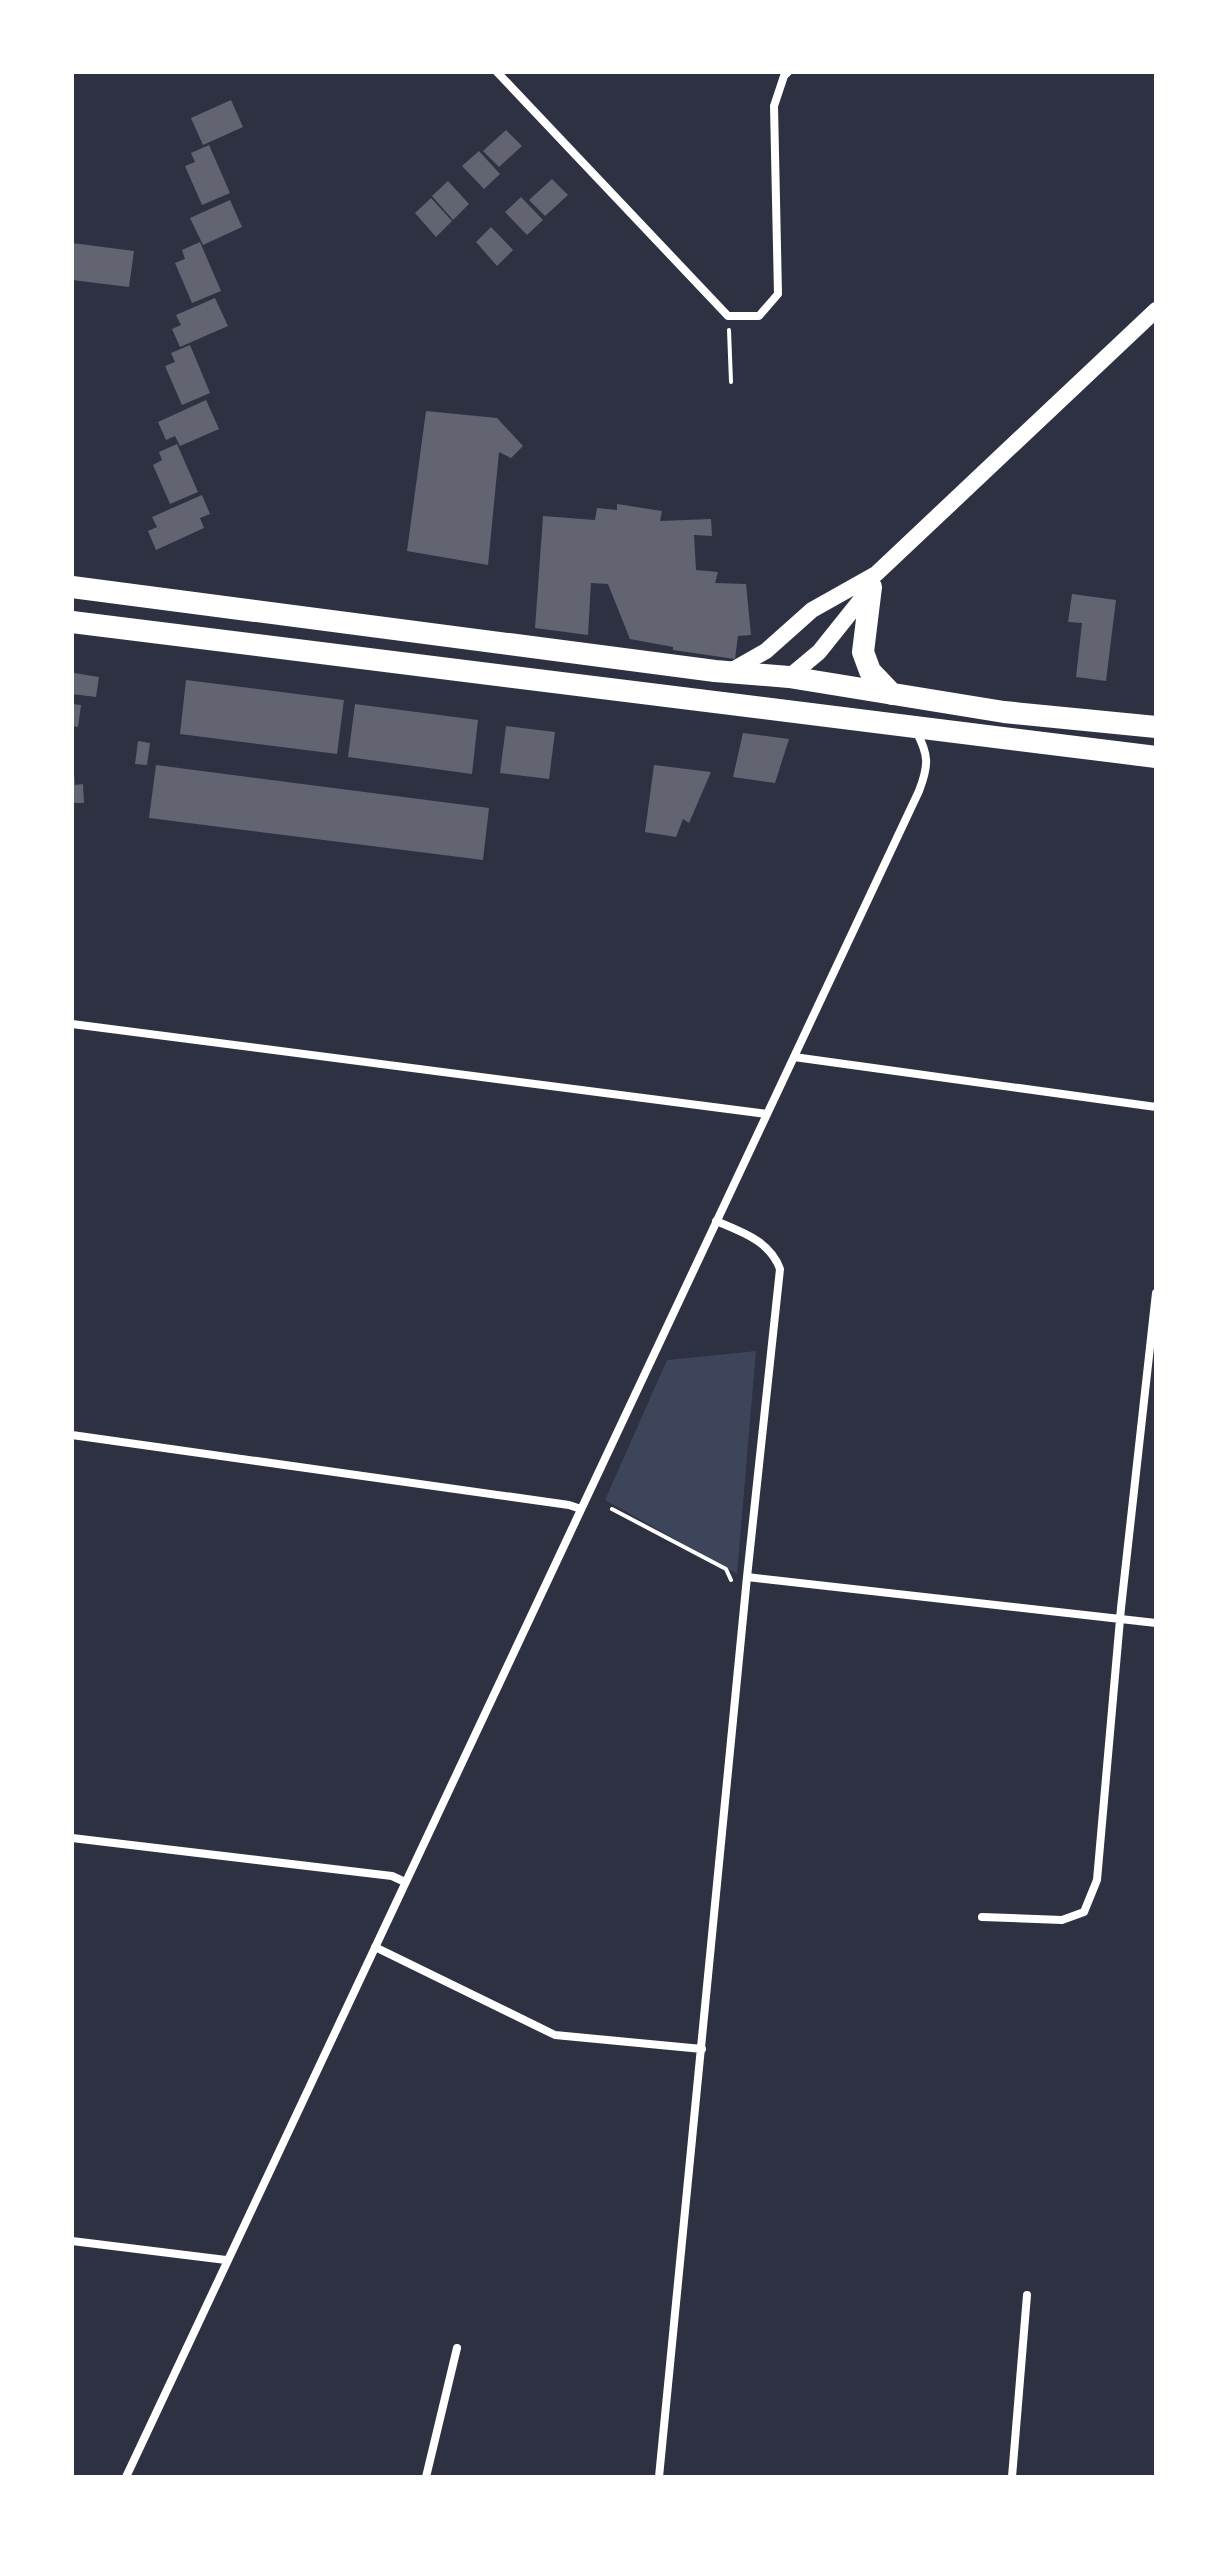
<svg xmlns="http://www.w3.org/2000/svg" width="1228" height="2549" viewBox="0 0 1228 2549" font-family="Cabin,sans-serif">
	<rect width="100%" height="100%" fill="#2d3142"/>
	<!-- green -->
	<path fill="#3c4559" d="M 756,1351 L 737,1574 L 605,1500 L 667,1360 Z"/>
	<!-- building -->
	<path fill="#626471" d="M 231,100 L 243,127 L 203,145 L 191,118 Z
		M 506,130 L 522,146 L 499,167 L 483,151 Z
		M 209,145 L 230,193 L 202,205 L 185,166 L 195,162 L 191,153 Z
		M 479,151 L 500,174 L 484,189 L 462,166 Z
		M 552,179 L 568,195 L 545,216 L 529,200 Z
		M 448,181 L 469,204 L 453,220 L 432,196 Z
		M 521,197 L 543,220 L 527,235 L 505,212 Z
		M 431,198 L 452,221 L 436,237 L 415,213 Z
		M 230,200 L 242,227 L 203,245 L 190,218 Z
		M 491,227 L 513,250 L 497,266 L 476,242 Z
		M 200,242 L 221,291 L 192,303 L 175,263 L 185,259 L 182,250 Z
		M 72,243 L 134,251 L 129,287 L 72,280 Z
		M 215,298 L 228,326 L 180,347 L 172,329 L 181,325 L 176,315 Z
		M 190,345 L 210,393 L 182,405 L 165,366 L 175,362 L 171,353 Z
		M 206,400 L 219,429 L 180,446 L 175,436 L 166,440 L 158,422 Z
		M 426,411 L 497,418 L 523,446 L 511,458 L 499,452 L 488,565 L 407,551 Z
		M 177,444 L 198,492 L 170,504 L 153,465 L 162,460 L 159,452 Z
		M 202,495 L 210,514 L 200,518 L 204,528 L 156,550 L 148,531 L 157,527 L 152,517 Z
		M 617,504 L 662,511 L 660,521 L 711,519 L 712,536 L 694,535 L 696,570 L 718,572 L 715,583 L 746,584 L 751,635 L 738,636 L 735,659 L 673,650 L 673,647 L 630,639 L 608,584 L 591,583 L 588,635 L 535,628 L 543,516 L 595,520 L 597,508 L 617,510 Z
		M 1072,594 L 1116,600 L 1106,681 L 1076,677 L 1082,623 L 1068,622 Z
		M 74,673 L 99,677 L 96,697 L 72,694 Z
		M 186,680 L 344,700 L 337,754 L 180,734 Z
		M 72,704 L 81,705 L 78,727 L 72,726 Z
		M 355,704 L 478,720 L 472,774 L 348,757 Z
		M 506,726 L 555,732 L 549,779 L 500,773 Z
		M 743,733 L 789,739 L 775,783 L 733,777 Z
		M 138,741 L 150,743 L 147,765 L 135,764 Z
		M 156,765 L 489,808 L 483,860 L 149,818 Z
		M 654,765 L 711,772 L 689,823 L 683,819 L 676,837 L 645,832 Z
		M 72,773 L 74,773 L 75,785 L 83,784 L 84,803 L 72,803 Z"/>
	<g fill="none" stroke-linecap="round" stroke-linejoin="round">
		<!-- path -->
		<path stroke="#fff" stroke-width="4" d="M 729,330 L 731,382
			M 612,1509 L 726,1569 L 731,1580"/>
		<!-- minor -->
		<path stroke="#fff" stroke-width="8" d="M 497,72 L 728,316 L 759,316 L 778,294 L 774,106 L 784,76 L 788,72
			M 72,1024 L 767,1114
			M 794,1057 L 1156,1107
			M 72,1435 L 569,1505 L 581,1509
			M 747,1577 L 1156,1623
			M 72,1838 L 392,1876 L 405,1882
			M 982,1917 L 1062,1920 L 1084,1912 L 1097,1880 L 1121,1608 L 1156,1293
			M 375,1947 L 555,2035 L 702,2049
			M 72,2241 L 226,2260
			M 126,2477 L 919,791 C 929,765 929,755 916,731
			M 426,2477 L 457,2348
			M 659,2477 L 747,1577 L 780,1269 C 770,1241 742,1232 716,1221
			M 1012,2477 L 1027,2295"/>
		<!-- secondary -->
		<path stroke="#fff" stroke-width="16" d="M 729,672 L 766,651 L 812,610 L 876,574 L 1156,310
			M 789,677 L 819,652 L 871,587"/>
		<!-- trunk -->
		<path stroke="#fff" stroke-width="22" d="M 72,587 L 715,671 L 789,677 L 1004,712 L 1156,727
			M 871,587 L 863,652 L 870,671 L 892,694
			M 72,622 L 1156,757"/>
	</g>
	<!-- border -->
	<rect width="1228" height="2549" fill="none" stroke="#ffffff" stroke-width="148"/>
</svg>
